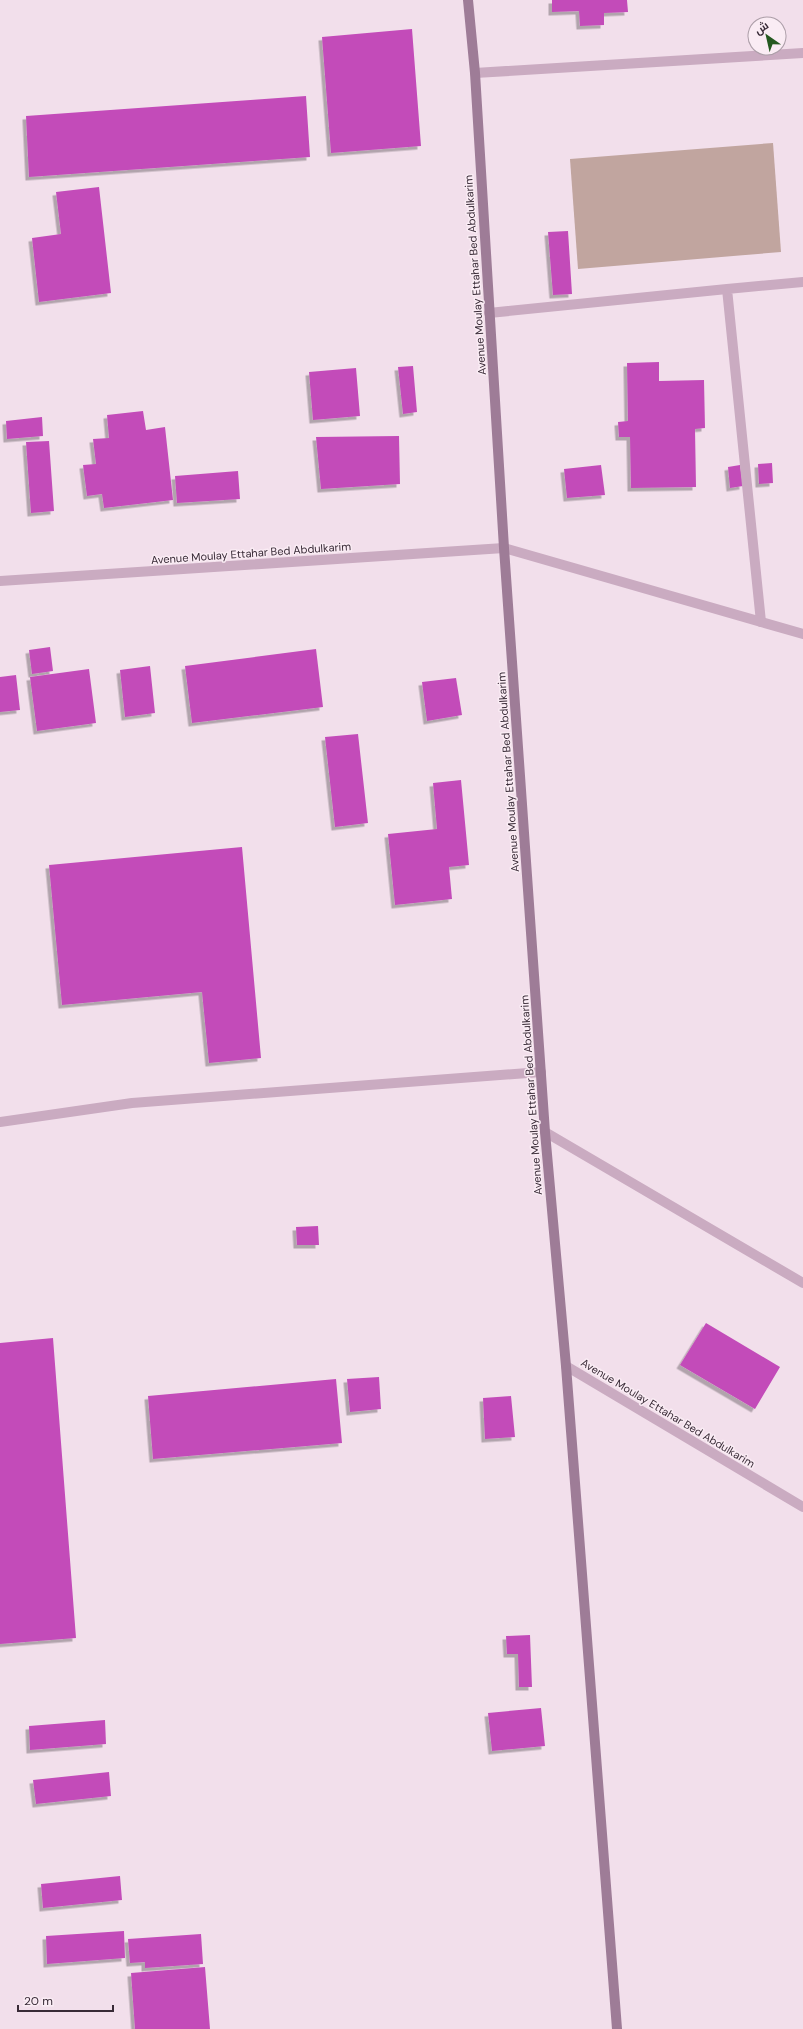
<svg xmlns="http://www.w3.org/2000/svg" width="803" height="2029" viewBox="0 0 803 2029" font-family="'DM Sans',Cairo,sans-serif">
	<defs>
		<filter id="shadow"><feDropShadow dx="-3.5" dy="3.5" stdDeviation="0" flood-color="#0004"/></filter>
	</defs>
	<rect width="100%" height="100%" fill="#f2dfeb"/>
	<!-- green -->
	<path fill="#c1a59f" d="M 773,143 L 781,252 L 578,269 L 570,159 Z"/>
	<!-- building -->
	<path fill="#c34cb9" filter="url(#shadow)" d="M 552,0 L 627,0 L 628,12 L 604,13 L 604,25 L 580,26 L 579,11 L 552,12 Z
		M 412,29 L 421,146 L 331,153 L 322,37 Z
		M 306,96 L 310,157 L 29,177 L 26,116 Z
		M 99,187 L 111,293 L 39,302 L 32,238 L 61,234 L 56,192 Z
		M 568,231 L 572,294 L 553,295 L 548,232 Z
		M 659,362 L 659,381 L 704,380 L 705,428 L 695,429 L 696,487 L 631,488 L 630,437 L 619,437 L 618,422 L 628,421 L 627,363 Z
		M 413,366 L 417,412 L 403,414 L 398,367 Z
		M 356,368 L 360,416 L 313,420 L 309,372 Z
		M 143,411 L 146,430 L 165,427 L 173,500 L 104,508 L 102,494 L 87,496 L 83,465 L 96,464 L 93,439 L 109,438 L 107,415 Z
		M 42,417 L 43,436 L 7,439 L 6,421 Z
		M 399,436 L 400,484 L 321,489 L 316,437 Z
		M 49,441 L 54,511 L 31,513 L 26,442 Z
		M 772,463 L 773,483 L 759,484 L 758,464 Z
		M 601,465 L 605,495 L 567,498 L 564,469 Z
		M 740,465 L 743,486 L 730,488 L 728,467 Z
		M 238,471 L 240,499 L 177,503 L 175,476 Z
		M 50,647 L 53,671 L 32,674 L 29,650 Z
		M 316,649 L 323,707 L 192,723 L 185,666 Z
		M 150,666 L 155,713 L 125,717 L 120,670 Z
		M 89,669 L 96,723 L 37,731 L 30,677 Z
		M 16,675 L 20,710 L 0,712 L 0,677 Z
		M 456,678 L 462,715 L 427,721 L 422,682 Z
		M 358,734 L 368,823 L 335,827 L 325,737 Z
		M 461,780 L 469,865 L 449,867 L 452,899 L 395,905 L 388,834 L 437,829 L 433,783 Z
		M 242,847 L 261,1058 L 209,1063 L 202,992 L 62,1005 L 49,865 Z
		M 318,1226 L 319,1245 L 297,1245 L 296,1227 Z
		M 706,1323 L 780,1367 L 755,1409 L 680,1365 Z
		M 53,1338 L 76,1638 L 0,1644 L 0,1343 Z
		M 379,1377 L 381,1409 L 350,1412 L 347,1379 Z
		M 336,1379 L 342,1443 L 153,1459 L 148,1396 Z
		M 511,1396 L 515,1437 L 485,1439 L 483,1398 Z
		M 530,1635 L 532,1687 L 519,1687 L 518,1654 L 507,1654 L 506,1636 Z
		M 541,1708 L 545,1746 L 492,1751 L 488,1713 Z
		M 105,1720 L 106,1744 L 30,1750 L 29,1726 Z
		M 109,1772 L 111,1796 L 36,1804 L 33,1780 Z
		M 120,1876 L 122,1900 L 43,1908 L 41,1884 Z
		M 124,1931 L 125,1958 L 47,1964 L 46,1936 Z
		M 201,1934 L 203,1964 L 145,1968 L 145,1962 L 130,1963 L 128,1939 Z
		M 205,1967 L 210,2029 L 135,2029 L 131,1973 Z"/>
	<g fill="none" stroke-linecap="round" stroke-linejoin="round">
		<!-- lane -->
		<path stroke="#caabc1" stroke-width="10" d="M 727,289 L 803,282
			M 489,313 L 727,289 L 761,622"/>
		<!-- street -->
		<path stroke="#caabc1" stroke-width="10" d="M 475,73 L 803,53
			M 0,581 L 504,548 L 803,634
			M 0,1122 L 132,1103 L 541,1072
			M 545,1132 L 803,1283
			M 566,1366 L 803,1507"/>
		<!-- secondary -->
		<path stroke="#9e7c97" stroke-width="10" d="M 468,0 L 475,73 L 504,548 L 545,1132 L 566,1366 L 617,2029"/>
	</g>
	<g text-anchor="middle" stroke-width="3" stroke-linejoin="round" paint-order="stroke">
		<!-- street labels -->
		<g font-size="11" fill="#382a36" stroke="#faecf4">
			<text transform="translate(475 275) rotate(-94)" y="4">Avenue Moulay Ettahar Bed Abdulkarim</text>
			<text transform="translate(251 553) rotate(-4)" y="4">Avenue Moulay Ettahar Bed Abdulkarim</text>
			<text transform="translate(508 772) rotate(-94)" y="4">Avenue Moulay Ettahar Bed Abdulkarim</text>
			<text transform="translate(531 1095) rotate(-94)" y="4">Avenue Moulay Ettahar Bed Abdulkarim</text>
			<text transform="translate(668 1413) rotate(31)" y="4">Avenue Moulay Ettahar Bed Abdulkarim</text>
		</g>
	</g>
	<!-- north arrow -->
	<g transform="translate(767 36) rotate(326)"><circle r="19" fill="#faecf4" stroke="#ac9ea8"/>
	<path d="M0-3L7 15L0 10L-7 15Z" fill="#255920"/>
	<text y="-6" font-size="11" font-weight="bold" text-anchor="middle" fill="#382a36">ش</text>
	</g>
	<!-- scale -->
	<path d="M18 2005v6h95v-6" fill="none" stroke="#382a36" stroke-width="2"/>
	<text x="24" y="2005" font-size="12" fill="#382a36" stroke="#faecf4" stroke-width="3" paint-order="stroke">20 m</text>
</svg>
